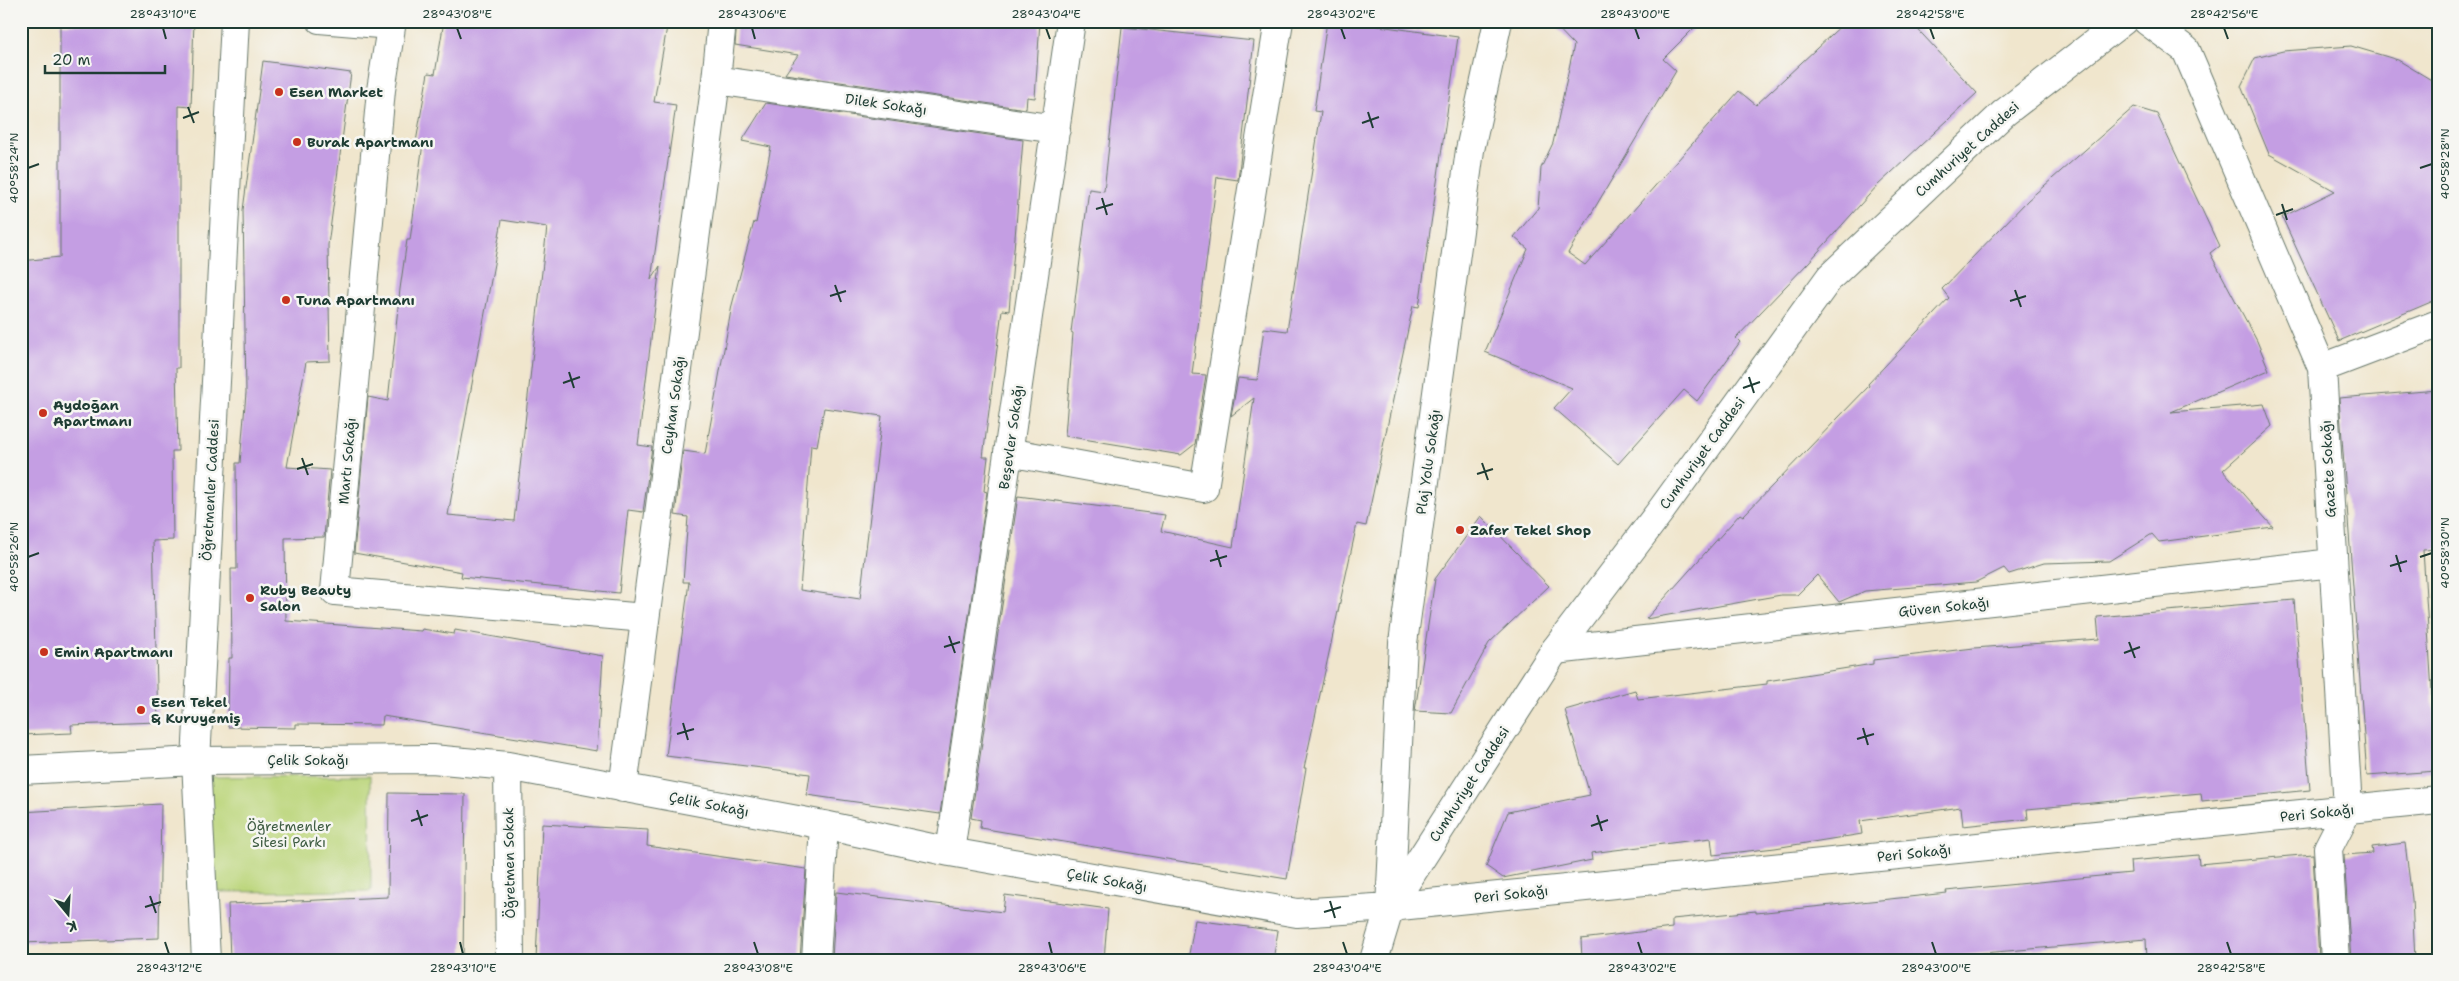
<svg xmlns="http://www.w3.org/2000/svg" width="2459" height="981" viewBox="0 0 2459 981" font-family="'Shantell Sans',sans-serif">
	<rect width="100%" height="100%" fill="#f6f6f2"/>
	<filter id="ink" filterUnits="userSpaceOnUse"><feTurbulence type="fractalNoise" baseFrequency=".02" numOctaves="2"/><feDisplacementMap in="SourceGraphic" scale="10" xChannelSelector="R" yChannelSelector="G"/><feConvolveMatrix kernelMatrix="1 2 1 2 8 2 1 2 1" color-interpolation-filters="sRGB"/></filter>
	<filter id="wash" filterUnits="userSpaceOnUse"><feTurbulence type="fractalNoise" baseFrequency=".0096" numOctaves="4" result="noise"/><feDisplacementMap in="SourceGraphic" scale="20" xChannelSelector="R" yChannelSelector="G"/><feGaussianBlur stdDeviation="1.12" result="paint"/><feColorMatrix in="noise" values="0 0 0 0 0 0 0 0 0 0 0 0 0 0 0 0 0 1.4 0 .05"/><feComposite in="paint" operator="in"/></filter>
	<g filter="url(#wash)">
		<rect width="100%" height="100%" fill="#f0e6cd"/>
		<!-- green -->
		<path fill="#bcd67b" stroke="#6e8a58" d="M 370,776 L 371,891 L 208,892 L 207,777 Z"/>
		<g id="blocks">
			<!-- building -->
			<path fill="#c49ee3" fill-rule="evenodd" d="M 151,21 L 194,21 L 191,107 L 179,106 L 179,368 L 176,368 L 178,451 L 172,451 L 173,540 L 153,541 L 158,722 L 71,725 L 72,733 L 21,735 L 21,261 L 60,257 L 60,24 L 147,26 Z
				M 444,21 L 668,21 L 654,102 L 676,105 L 651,280 L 660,266 L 638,445 L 652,447 L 643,512 L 628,510 L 619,593 L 461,577 L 462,572 L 354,553 L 368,397 L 388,401 L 400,289 L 407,240 L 410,240 L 423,143 L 416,142 L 428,73 L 435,74 ZM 502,220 L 547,227 L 514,521 L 448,515 Z
				M 737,21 L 1040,21 L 1035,98 L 1027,97 L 1026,109 L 785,74 L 798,55 L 735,45 Z
				M 1327,21 L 1343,21 L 1458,37 L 1419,307 L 1413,306 L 1366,526 L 1357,524 L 1304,768 L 1306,768 L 1287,879 L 980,828 L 981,820 L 971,818 L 1018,496 L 1165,515 L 1161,531 L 1233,547 L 1254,398 L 1231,416 L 1238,378 L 1257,380 L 1264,328 L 1287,331 L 1321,112 L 1314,111 Z
				M 1551,21 L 1701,21 L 1663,59 L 1676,71 L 1568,253 L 1585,265 L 1739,91 L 1756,105 L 1846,21 L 1910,21 L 1977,93 L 1877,186 L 1809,262 L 1736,338 L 1740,342 L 1697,401 L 1684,390 L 1618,464 L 1554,408 L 1572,388 L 1485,352 L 1528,249 L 1514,237 L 1538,208 L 1541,168 L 1553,143 L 1574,45 Z
				M 1122,27 L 1254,41 L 1238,180 L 1217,177 L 1192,374 L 1206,375 L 1195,444 L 1181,455 L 1065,436 L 1073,333 L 1071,332 L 1089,189 L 1104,191 Z
				M 2351,46 L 2398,60 L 2438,84 L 2438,299 L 2339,341 L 2282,217 L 2335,191 L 2269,154 L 2241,86 L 2255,58 L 2283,51 Z
				M 263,61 L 351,73 L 328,245 L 330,361 L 306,362 L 287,467 L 330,470 L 324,537 L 285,538 L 286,621 L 421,631 L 422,629 L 454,634 L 455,630 L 603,656 L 597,751 L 383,716 L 382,725 L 296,724 L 296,728 L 228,727 L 229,658 L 232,658 L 231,569 L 237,569 L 236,463 L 240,463 L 246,393 L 243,210 Z
				M 766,103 L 1023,140 L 1009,311 L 1002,310 L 983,457 L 988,457 L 984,491 L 987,492 L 940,814 L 807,795 L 810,774 L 666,756 L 689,582 L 683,582 L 688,517 L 675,515 L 683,451 L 705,454 L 732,305 L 754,222 L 756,223 L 771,147 L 742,141 ZM 824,408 L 882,416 L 860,599 L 800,590 L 811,445 L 817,446 Z
				M 2134,107 L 2157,114 L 2219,246 L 2210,253 L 2257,341 L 2269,370 L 2171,412 L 2264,404 L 2272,426 L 2223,470 L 2273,527 L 2159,542 L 2152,534 L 2109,561 L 2044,563 L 2009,574 L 2004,568 L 1976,582 L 1865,591 L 1839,602 L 1817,575 L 1797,595 L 1781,595 L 1646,619 L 1740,514 L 1743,516 L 1869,386 L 1868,384 L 1949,298 L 1942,289 L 2028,200 Z
				M 2438,390 L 2438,549 L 2423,550 L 2437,771 L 2367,776 L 2339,398 Z
				M 1481,516 L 1549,586 L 1489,643 L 1451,713 L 1415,711 L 1435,579 Z
				M 2294,600 L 2310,790 L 2202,801 L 2201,793 L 2027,809 L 2028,819 L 1963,826 L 1961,807 L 1860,821 L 1862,834 L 1775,848 L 1713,855 L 1711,838 L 1591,853 L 1592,860 L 1503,878 L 1486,866 L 1508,812 L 1590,795 L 1565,710 L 1635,690 L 1638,699 L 1767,684 L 1767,681 L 1873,664 L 1873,660 L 1974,648 L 2099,639 L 2097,617 Z
				M 389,793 L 465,794 L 463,960 L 230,960 L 228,904 L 388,897 Z
				M 161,804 L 159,938 L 21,943 L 21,812 Z
				M 542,824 L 648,830 L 647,846 L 806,869 L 800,960 L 536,960 Z
				M 2405,843 L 2412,899 L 2415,960 L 2351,960 L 2344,855 L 2373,853 L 2372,847 Z
				M 2313,854 L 2319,960 L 2147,960 L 2146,939 L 1938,957 L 1939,960 L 1582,960 L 1581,939 L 1672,928 L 1672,919 L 1756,911 L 1756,913 L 1947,893 L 1946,891 L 2131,873 L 2130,861 L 2198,855 L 2199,864 Z
				M 836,892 L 1003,912 L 1005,895 L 1108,909 L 1104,960 L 832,960 Z
				M 1195,920 L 1278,931 L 1273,960 L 1188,960 Z"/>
		</g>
	</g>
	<g filter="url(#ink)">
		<use href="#blocks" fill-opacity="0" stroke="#68786a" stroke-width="1"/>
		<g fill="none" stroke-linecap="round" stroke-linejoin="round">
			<!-- service casing -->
			<g stroke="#68786a" stroke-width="26">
				<path id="service" d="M 319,21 L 391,27"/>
			</g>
			<!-- minor casing -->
			<g stroke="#68786a" stroke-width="30">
				<path id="minor" d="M 392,21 L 381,90 L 335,591 L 645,618
					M 2147,21 L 2186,50 L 2322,368 L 2348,809 L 2328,848 L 2335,960
					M 716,80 L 1056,129
					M 2322,368 L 2438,324
					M 1008,452 L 1204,488 L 1279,21
					M 1555,650 L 2333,563
					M 508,766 L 510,960
					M 21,770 L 196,761 L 432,759 L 508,766 L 824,825 L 950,852 L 1297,913 L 1390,907 L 2438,800
					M 623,788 L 716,80 L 722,21
					M 950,852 L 1071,21
					M 1390,907 L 1403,643 L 1470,150 L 1498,21
					M 816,960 L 824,825"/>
			</g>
			<!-- secondary casing -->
			<g stroke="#68786a" stroke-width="30">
				<path id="secondary" d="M 206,960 L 196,761 L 235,21"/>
			</g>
			<!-- primary casing -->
			<g stroke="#68786a" stroke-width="30">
				<path id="primary" d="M 1374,960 L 1390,907 L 1555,650 L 1662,509 L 1830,277 L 2004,113 L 2123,21"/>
			</g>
			<!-- service -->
			<use href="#service" stroke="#fff" stroke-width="24"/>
			<!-- minor -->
			<use href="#minor" stroke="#fff" stroke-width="28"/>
			<!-- secondary -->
			<use href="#secondary" stroke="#fff" stroke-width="28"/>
			<!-- primary -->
			<use href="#primary" stroke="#fff" stroke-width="28"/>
		</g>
	</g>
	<!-- ticks -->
	<path fill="none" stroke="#1f3d34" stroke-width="2" d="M 163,28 L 166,39M 457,28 L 461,39M 752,28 L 755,39M 1046,28 L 1050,39M 1341,28 L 1345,39M 1635,28 L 1639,39M 1930,28 L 1934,39M 2224,28 L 2228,39M 188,107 L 194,123M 1368,112 L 1373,128M 183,118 L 199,112M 1362,123 L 1379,117M 28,168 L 39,164M 2420,168 L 2432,164M 1102,198 L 1107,215M 2282,204 L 2287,220M 1096,209 L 1113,204M 2276,215 L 2293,209M 835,285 L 841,302M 2015,290 L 2021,307M 830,296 L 846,291M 2010,301 L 2026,296M 569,372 L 574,388M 1749,377 L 1754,393M 563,383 L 580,377M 1743,388 L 1760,382M 302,458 L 308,475M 1482,463 L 1488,480M 297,469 L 313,464M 1477,474 L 1493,469M 1216,550 L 1221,567M 2396,555 L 2401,572M 28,557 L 39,553M 2420,557 L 2432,553M 1210,561 L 1227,556M 2390,566 L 2407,561M 949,636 L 955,653M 2129,642 L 2135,658M 944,647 L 960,642M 2124,653 L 2140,647M 683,723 L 688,740M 1863,728 L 1868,745M 677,734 L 694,729M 1857,739 L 1874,734M 417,810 L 422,826M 1597,815 L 1602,831M 411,821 L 428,815M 1591,826 L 1608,820M 150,896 L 156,913M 1330,901 L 1335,918M 145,907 L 161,902M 1324,912 L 1341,907M 165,942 L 169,954M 460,942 L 463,954M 754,942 L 758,954M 1049,942 L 1052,954M 1343,942 L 1347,954M 1638,942 L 1642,954M 1932,942 L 1936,954M 2227,942 L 2231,954"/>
	<!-- markers -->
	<g fill="#c8321e" stroke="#f6f6f2" stroke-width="2">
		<circle cx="279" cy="92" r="5"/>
		<circle cx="297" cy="142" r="5"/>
		<circle cx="286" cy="300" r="5"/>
		<circle cx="43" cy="413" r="5"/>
		<circle cx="1460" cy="530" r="5"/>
		<circle cx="250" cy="598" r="5"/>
		<circle cx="44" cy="652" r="5"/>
		<circle cx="141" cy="710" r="5"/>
	</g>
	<g text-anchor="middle" stroke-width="5" stroke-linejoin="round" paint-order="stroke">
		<!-- poi labels -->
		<g font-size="14" font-weight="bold" fill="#1f3d34" stroke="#f6f6f2" text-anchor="start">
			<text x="289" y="97">Esen Market</text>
			<text x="307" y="147">Burak Apartmanı</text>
			<text x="296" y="305">Tuna Apartmanı</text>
			<text x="53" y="410">Aydoğan<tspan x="53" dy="16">Apartmanı</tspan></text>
			<text x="1470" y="535">Zafer Tekel Shop</text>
			<text x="260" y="595">Ruby Beauty<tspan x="260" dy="16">Salon</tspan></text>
			<text x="54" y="657">Emin Apartmanı</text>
			<text x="151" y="707">Esen Tekel<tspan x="151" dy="16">&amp; Kuruyemiş</tspan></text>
		</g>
		<!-- street labels -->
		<g font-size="14" fill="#1f3d34" stroke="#f6f6f2">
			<text transform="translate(886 104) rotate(8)" y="5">Dilek Sokağı</text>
			<text transform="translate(1967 149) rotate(-42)" y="5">Cumhuriyet Caddesi</text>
			<text transform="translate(673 405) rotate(-82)" y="5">Ceyhan Sokağı</text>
			<text transform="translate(1011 437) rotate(-82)" y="5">Beşevler Sokağı</text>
			<text transform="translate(1702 453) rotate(-54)" y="5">Cumhuriyet Caddesi</text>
			<text transform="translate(347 461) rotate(-85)" y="5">Martı Sokağı</text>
			<text transform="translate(1428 462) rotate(-82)" y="5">Plaj Yolu Sokağı</text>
			<text transform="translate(2328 469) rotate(-93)" y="5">Gazete Sokağı</text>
			<text transform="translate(210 490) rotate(-87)" y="5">Öğretmenler Caddesi</text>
			<text transform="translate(1944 607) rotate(-6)" y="5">Güven Sokağı</text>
			<text x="308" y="765">Çelik Sokağı</text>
			<text transform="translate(1469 784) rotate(-57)" y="5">Cumhuriyet Caddesi</text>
			<text transform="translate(709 804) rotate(11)" y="5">Çelik Sokağı</text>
			<text transform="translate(2317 813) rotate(-6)" y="5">Peri Sokağı</text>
			<text transform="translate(1914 853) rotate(-6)" y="5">Peri Sokağı</text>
			<text transform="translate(509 863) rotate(-91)" y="5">Öğretmen Sokak</text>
			<text transform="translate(1107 880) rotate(10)" y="5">Çelik Sokağı</text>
			<text transform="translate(1511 894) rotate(-6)" y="5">Peri Sokağı</text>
		</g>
		<!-- park labels -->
		<g font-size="14" fill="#3e5c42" stroke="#f6f6f2">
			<text x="289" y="831">Öğretmenler<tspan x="289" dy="16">Sitesi Parkı</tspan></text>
		</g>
	</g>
	<!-- margin -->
	<rect width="2459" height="981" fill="none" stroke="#f6f6f2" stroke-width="55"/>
	<!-- north arrow -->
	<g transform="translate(68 914) rotate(162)" stroke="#f6f6f2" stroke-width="4" paint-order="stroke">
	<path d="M0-4L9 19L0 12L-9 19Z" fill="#1f3d34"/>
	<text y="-8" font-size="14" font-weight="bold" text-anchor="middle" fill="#1f3d34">K</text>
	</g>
	<!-- scale -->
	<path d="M45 65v8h120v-8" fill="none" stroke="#1f3d34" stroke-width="2.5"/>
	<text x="52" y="65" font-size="15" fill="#1f3d34" stroke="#f6f6f2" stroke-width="4" paint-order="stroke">20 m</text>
	<rect x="28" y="28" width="2404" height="926" fill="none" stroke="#1f3d34" stroke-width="2"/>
	<g font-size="12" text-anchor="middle" fill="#1f3d34">
		<text x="163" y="18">28°43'10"E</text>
		<text x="457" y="18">28°43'08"E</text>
		<text x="752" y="18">28°43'06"E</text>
		<text x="1046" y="18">28°43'04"E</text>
		<text x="1341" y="18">28°43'02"E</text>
		<text x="1635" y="18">28°43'00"E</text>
		<text x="1930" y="18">28°42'58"E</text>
		<text x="2224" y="18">28°42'56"E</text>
		<text transform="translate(2445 164) rotate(-90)" y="4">40°58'28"N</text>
		<text transform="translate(14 168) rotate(-90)" y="4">40°58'24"N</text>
		<text transform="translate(2445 553) rotate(-90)" y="4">40°58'30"N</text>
		<text transform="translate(14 557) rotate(-90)" y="4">40°58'26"N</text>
		<text x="169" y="972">28°43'12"E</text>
		<text x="463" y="972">28°43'10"E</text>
		<text x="758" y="972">28°43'08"E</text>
		<text x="1052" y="972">28°43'06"E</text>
		<text x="1347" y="972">28°43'04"E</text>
		<text x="1642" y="972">28°43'02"E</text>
		<text x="1936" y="972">28°43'00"E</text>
		<text x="2231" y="972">28°42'58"E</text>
	</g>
</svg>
